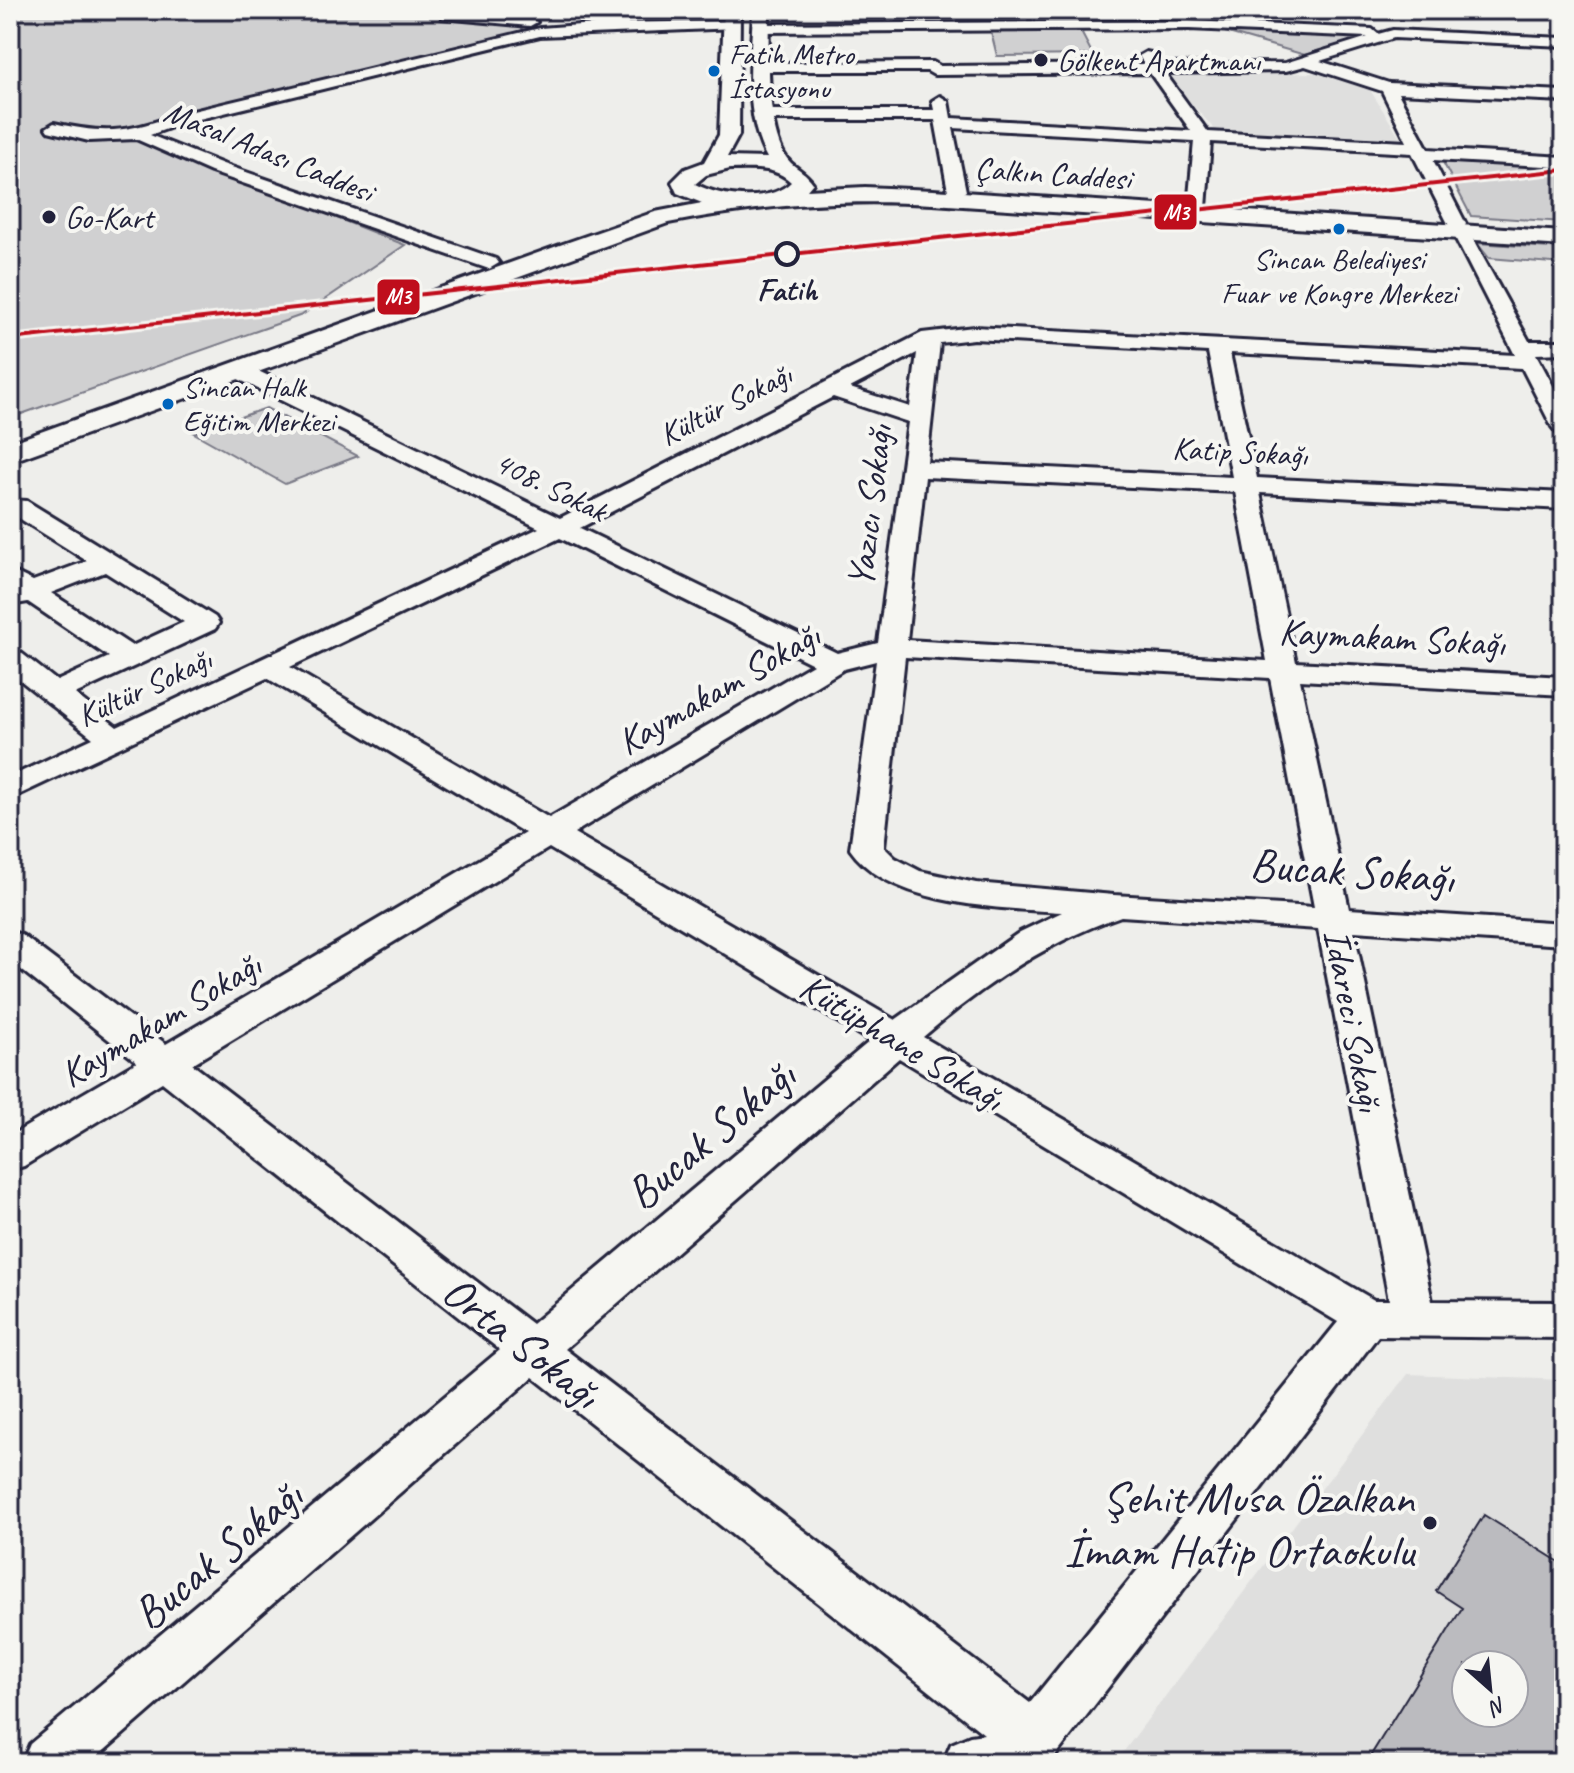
<svg xmlns="http://www.w3.org/2000/svg" width="1574" height="1773" viewBox="0 0 1574 1773" font-family="Caveat,sans-serif">
	<rect width="100%" height="100%" fill="#eeeeeb"/>
	<filter id="ink" filterUnits="userSpaceOnUse"><feTurbulence type="fractalNoise" baseFrequency=".0125" numOctaves="2"/><feDisplacementMap in="SourceGraphic" scale="16" xChannelSelector="R" yChannelSelector="G"/><feConvolveMatrix kernelMatrix="1 2 1 2 8 2 1 2 1" color-interpolation-filters="sRGB"/></filter>
	<g filter="url(#ink)">
		<!-- built -->
		<path fill="#dfdfde" fill-rule="evenodd" d="M 1316,73 L 1370,90 L 1403,142 L 1217,132 L 1166,75 Z
			M 1408,1374 L 1564,1380 L 1564,1763 L 1115,1763 ZM 1466,1665 L 1514,1665 L 1514,1713 L 1466,1713 Z"/>
		<!-- green -->
		<path fill="#d0d0d1" stroke="#797986" stroke-width="2" d="M 10,10 L 522,10 L 522,33 L 127,135 L 405,245 L 302,315 L 10,418 Z
			M 991,32 L 1081,32 L 1093,55 L 997,56 Z
			M 1225,32 L 1368,36 L 1305,55 Z
			M 1451,161 L 1564,168 L 1564,222 L 1471,216 L 1443,162 Z
			M 1477,243 L 1564,249 L 1564,264 L 1489,258 Z
			M 266,408 L 358,456 L 285,484 L 194,433 Z"/>
		<!-- building -->
		<path fill="#bbbbbf" stroke="#22223b" stroke-width="2" fill-rule="evenodd" d="M 1484,1515 L 1564,1565 L 1564,1763 L 1366,1763 L 1462,1608 L 1436,1591 ZM 1466,1665 L 1514,1665 L 1514,1713 L 1466,1713 Z"/>
		<g fill="none" stroke-linecap="round" stroke-linejoin="round">
			<!-- minor casing -->
			<g stroke="#22223b" stroke-width="6">
				<path id="minor" d="M 447,11 L 530,18 L 537,22 L 530,26 L 442,18 L 442,12 Z
					M 732,21 L 737,22 L 737,28 L 540,36 L 183,123 L 150,135 L 223,164 L 496,259 L 499,263 L 489,269 L 211,172 L 136,139 L 89,141 L 48,131 L 46,128 L 54,123 C 102,134 126,133 172,116 L 540,28 L 608,23 Z
					M 1189,21 L 1372,29 L 1378,34 L 1393,30 L 1564,38 L 1564,46 L 1394,38 L 1320,61 L 1389,83 L 1564,91 L 1564,101 L 1398,93 L 1428,149 L 1564,157 L 1564,167 L 1433,160 L 1466,224 L 1464,227 L 1469,232 L 1529,341 L 1564,341 L 1564,353 L 1536,354 L 1564,406 L 1564,434 L 1556,432 L 1552,427 L 1522,368 L 1230,353 L 1257,478 L 1564,493 L 1564,509 L 1260,493 L 1296,662 L 1564,677 L 1564,695 L 1300,680 L 1349,909 L 1564,923 L 1564,945 L 1354,931 L 1432,1301 L 1564,1302 L 1564,1338 L 1378,1336 L 1050,1763 L 943,1763 L 951,1744 L 970,1736 L 984,1734 L 533,1377 L 90,1763 L 22,1763 L 30,1744 L 500,1350 L 162,1082 L 24,1166 L 10,1170 L 10,1136 L 137,1062 L 10,961 L 10,931 L 22,935 L 166,1044 L 525,833 L 267,678 L 10,799 L 10,777 L 93,738 L 10,672 L 10,649 L 20,652 L 57,681 L 109,657 L 28,602 L 10,605 L 10,570 L 33,581 L 87,561 L 14,515 L 10,516 L 10,500 L 27,501 L 215,617 L 219,623 L 215,629 L 75,694 L 117,727 L 539,528 L 230,375 L 227,370 L 230,365 L 246,365 L 560,518 L 922,333 L 974,327 L 1515,355 L 1412,153 L 1211,142 L 1206,208 L 1197,213 L 1188,208 L 1194,141 L 953,128 L 966,191 L 957,196 L 948,191 L 935,120 L 761,120 L 753,115 L 761,110 L 934,110 L 932,101 L 940,96 L 948,101 L 951,118 L 1191,131 L 1150,73 L 934,75 L 927,71 L 761,71 L 754,67 L 761,63 L 933,62 L 940,66 L 1144,64 L 1139,56 L 1146,52 L 1151,53 L 1159,64 L 1285,63 L 1368,37 L 1189,29 L 761,32 L 754,28 L 761,24 ZM 1305,66 L 1382,91 L 1407,142 L 1208,132 L 1165,73 L 1286,71 ZM 974,339 L 1208,352 L 1232,477 L 927,462 L 940,343 ZM 917,353 L 910,407 L 850,388 ZM 833,397 L 908,422 L 878,643 L 837,653 L 580,528 ZM 925,477 L 1235,492 L 1267,661 L 907,640 ZM 560,538 L 813,664 L 549,818 L 290,667 ZM 105,572 L 184,622 L 132,646 L 51,593 ZM 905,657 L 1270,678 L 1314,907 L 1114,895 L 976,883 L 920,871 L 895,858 L 884,847 ZM 876,661 L 850,849 C 889,906 999,908 1062,912 L 1020,932 L 895,1020 L 574,833 L 844,669 ZM 549,848 L 870,1041 L 532,1324 L 192,1064 ZM 1121,916 L 1318,929 L 1389,1300 L 1374,1300 L 923,1037 C 982,986 1048,941 1121,916 ZM 899,1058 L 1338,1322 L 1030,1703 L 565,1349 Z"/>
			</g>
			<!-- major casing -->
			<g stroke="#22223b" stroke-width="6">
				<path id="major" d="M 724,10 L 740,10 L 739,135 L 727,157 L 767,158 C 743,113 751,58 753,10 L 769,10 C 769,45 764,138 791,163 C 799,170 806,173 813,183 L 807,190 L 865,187 L 933,190 L 1564,232 L 1564,246 L 933,204 C 839,199 761,205 668,223 L 10,462 L 10,443 L 560,245 L 655,212 L 702,203 L 677,193 L 672,182 L 685,169 L 704,162 L 719,135 ZM 730,169 C 751,169 775,166 791,182 C 769,204 720,197 695,184 L 706,175 Z"/>
			</g>
			<!-- minor -->
			<use href="#minor" fill="#f6f6f2" fill-rule="evenodd"/>
			<!-- major -->
			<use href="#major" fill="#f6f6f2" fill-rule="evenodd"/>
			<!-- metro-1 casing -->
			<g stroke="#f6f6f2" stroke-width="6">
				<path id="metro-1" d="M 1564,168 L 1564,172 L 10,341 L 10,337 Z"/>
			</g>
			<!-- metro-1 -->
			<use href="#metro-1" fill="#bf0e1c" fill-rule="evenodd"/>
		</g>
	</g>
	<!-- markers -->
	<g fill="#22223b" stroke="#f6f6f2" stroke-width="3">
		<circle cx="1041" cy="60" r="8"/>
		<circle cx="49" cy="217" r="8"/>
		<circle cx="1430" cy="1523" r="8"/>
	</g>
	<g fill="#0065bd" stroke="#f6f6f2" stroke-width="3">
		<circle cx="714" cy="71" r="7"/>
		<circle cx="1339" cy="229" r="7"/>
		<circle cx="168" cy="404" r="7"/>
	</g>
	<circle fill="#f6f6f2" stroke="#22223b" stroke-width="4" cx="787" cy="254" r="11"/>
	<g text-anchor="middle" stroke-width="8" stroke-linejoin="round" paint-order="stroke">
		<!-- far-bus labels -->
		<g font-size="30" fill="#22223b" stroke="#f6f6f2" text-anchor="start">
			<text x="729" y="64">Fatih Metro<tspan x="729" dy="34">İstasyonu</tspan></text>
			<text x="1339" y="269" text-anchor="middle">Sincan Belediyesi<tspan x="1339" dy="34">Fuar ve Kongre Merkezi</tspan></text>
			<text x="183" y="397">Sincan Halk<tspan x="183" dy="34">Eğitim Merkezi</tspan></text>
		</g>
		<!-- far-poi labels -->
		<g font-size="32" fill="#22223b" stroke="#f6f6f2" text-anchor="start">
			<text x="1057" y="71">Gölkent Apartmanı</text>
			<text x="65" y="228">Go-Kart</text>
		</g>
		<!-- far-street labels -->
		<g font-size="32" fill="#22223b" stroke="#f6f6f2">
			<text transform="translate(269 151) rotate(22)" y="11">Masal Adası Caddesi</text>
			<text transform="translate(1053 173) rotate(4)" y="11">Çalkın Caddesi</text>
			<text transform="translate(725 404) rotate(-27)" y="11">Kültür Sokağı</text>
			<text transform="translate(1240 451) rotate(3)" y="11">Katip Sokağı</text>
			<text transform="translate(551 486) rotate(26)" y="11">408. Sokak</text>
			<text transform="translate(144 687) rotate(-25)" y="11">Kültür Sokağı</text>
		</g>
		<!-- far-stop labels -->
		<g font-size="32" font-weight="bold" fill="#22223b" stroke="#f6f6f2">
			<text x="787" y="300">Fatih</text>
		</g>
		<!-- street labels -->
		<g font-size="38" fill="#22223b" stroke="#f6f6f2">
			<text transform="translate(869 506) rotate(-83)" y="13">Yazıcı Sokağı</text>
			<text transform="translate(1392 637) rotate(3)" y="13">Kaymakam Sokağı</text>
			<text transform="translate(718 688) rotate(-30)" y="13">Kaymakam Sokağı</text>
			<text transform="translate(160 1019) rotate(-31)" y="13">Kaymakam Sokağı</text>
			<text transform="translate(1354 1020) rotate(79)" y="13">İdareci Sokağı</text>
			<text transform="translate(902 1042) rotate(31)" y="13">Kütüphane Sokağı</text>
		</g>
		<!-- near-street labels -->
		<g font-size="46" fill="#22223b" stroke="#f6f6f2">
			<text transform="translate(1352 870) rotate(4)" y="16">Bucak Sokağı</text>
			<text transform="translate(710 1134) rotate(-40)" y="16">Bucak Sokağı</text>
			<text transform="translate(522 1341) rotate(38)" y="16">Orta Sokağı</text>
			<text transform="translate(217 1554) rotate(-40)" y="16">Bucak Sokağı</text>
		</g>
		<!-- near-poi labels -->
		<g font-size="46" fill="#22223b" stroke="#f6f6f2" text-anchor="end">
			<text x="1414" y="1513">Şehit Musa Özalkan<tspan x="1414" dy="53">İmam Hatip Ortaokulu</tspan></text>
		</g>
	</g>
	<g stroke="#f6f6f2" stroke-width="3">
		<rect x="1153" y="193" width="45" height="38" rx="8" fill="#bf0e1c"/>
		<rect x="376" y="278" width="45" height="38" rx="8" fill="#bf0e1c"/>
	</g>
	<g font-size="22" text-anchor="middle" font-weight="bold" fill="#fff">
		<text x="1176" y="220">M3</text>
		<text x="398" y="304">M3</text>
	</g>
	<!-- margin -->
	<rect width="1574" height="1773" fill="none" stroke="#f6f6f2" stroke-width="40"/>
	<rect x="20" y="20" width="1534" height="1733" fill="none" stroke="#22223b" stroke-width="3" filter="url(#ink)"/>
	<!-- north arrow -->
	<g transform="translate(1490 1689) rotate(153)"><circle r="38" fill="#f6f6f2" stroke="#a1a1a9" stroke-width="2"/>
	<path d="M0-6L14 30L0 20L-14 30Z" fill="#22223b"/>
	<text y="-12" font-size="22" font-weight="bold" text-anchor="middle" fill="#22223b">N</text>
	</g>
</svg>
